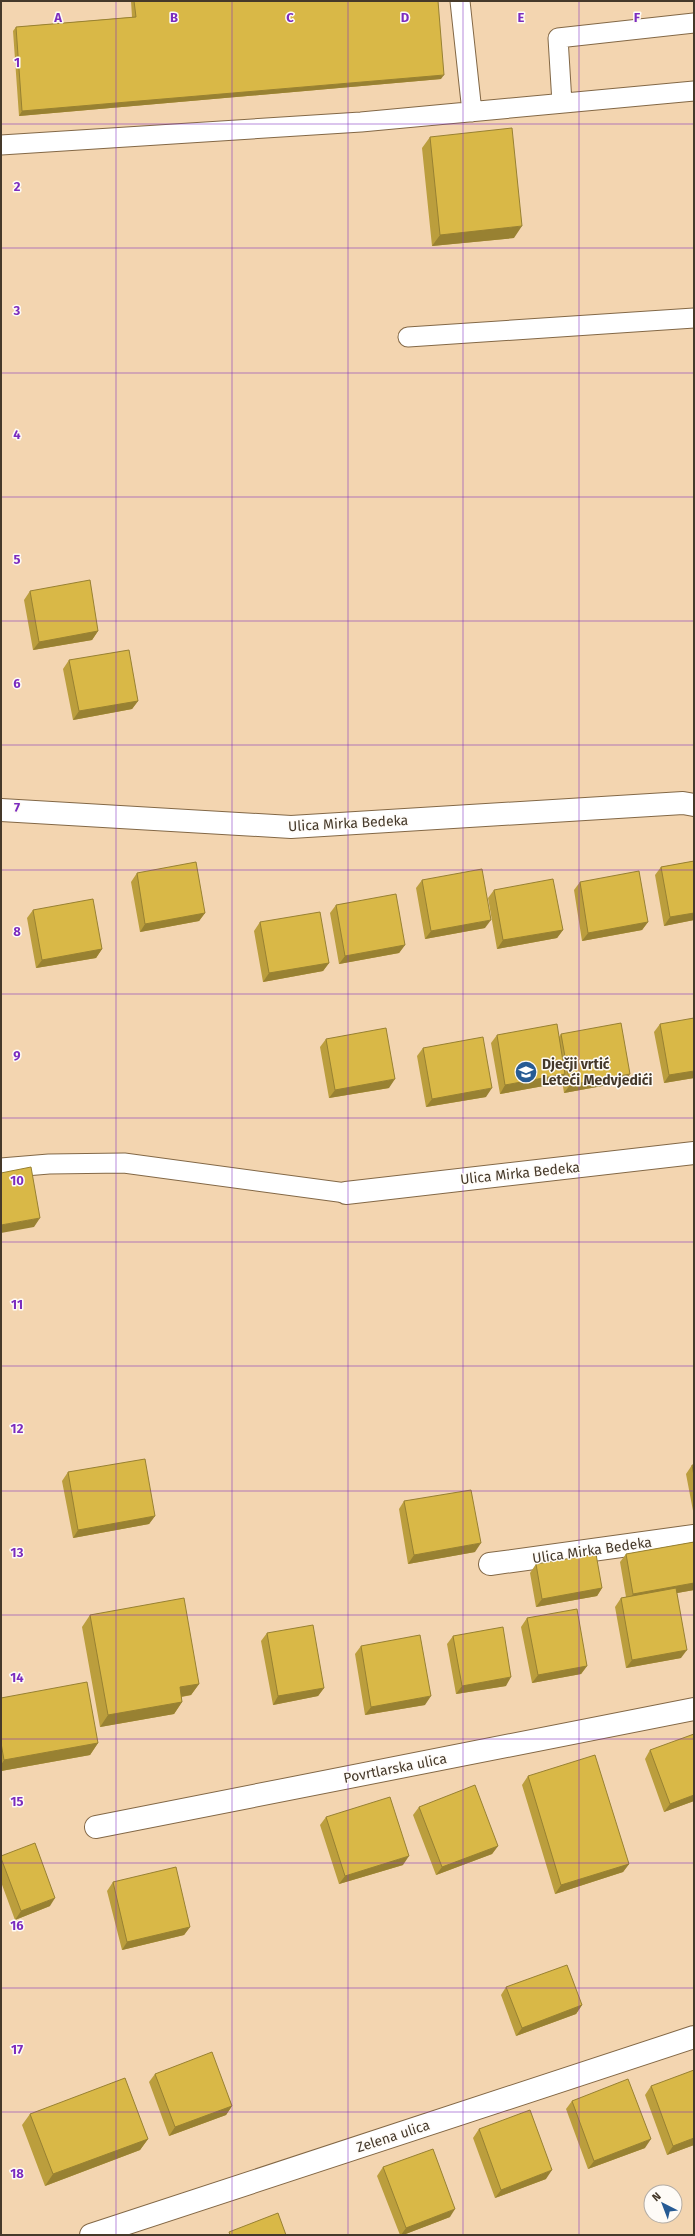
<svg xmlns="http://www.w3.org/2000/svg" width="695" height="2236" viewBox="0 0 695 2236" font-family="'Fira Sans',sans-serif">
	<rect width="100%" height="100%" fill="#f3d5b0"/>
	<g fill="none" stroke-linecap="round" stroke-linejoin="round">
		<!-- service casing -->
		<g stroke="#836846" stroke-width="21">
			<path id="service" d="M 460,1 L 472,112
				M 562,103 L 558,38 L 694,23
				M 1,145 L 361,122 L 694,91
				M 408,337 L 694,318
				M 1,1168 L 49,1164 L 124,1163 L 346,1193"/>
		</g>
		<!-- minor casing -->
		<g stroke="#836846" stroke-width="24">
			<path id="minor" d="M 1,810 L 291,827 L 683,803 L 694,805
				M 346,1193 L 694,1153
				M 490,1564 L 694,1536
				M 96,1827 L 694,1709
				M 91,2235 L 694,2037"/>
		</g>
		<!-- service -->
		<use href="#service" stroke="#fff" stroke-width="19"/>
		<!-- minor -->
		<use href="#minor" stroke="#fff" stroke-width="22"/>
	</g>
	<!-- wall -->
	<path fill="#bb9e3d" d="M 131,1 L 438,1 L 441,79 L 19,116 L 13,31 L 16,27 L 132,17 Z
		M 430,137 L 514,238 L 432,246 L 422,148 Z
		M 30,591 L 98,631 L 92,640 L 33,650 L 24,600 Z
		M 69,660 L 138,701 L 132,709 L 73,720 L 63,669 Z
		M 694,861 L 694,920 L 664,926 L 655,875 L 661,867 Z
		M 137,873 L 205,913 L 199,921 L 140,932 L 131,882 Z
		M 422,880 L 485,928 L 425,939 L 416,888 Z
		M 580,882 L 648,922 L 642,930 L 582,941 L 574,890 Z
		M 494,890 L 563,930 L 557,938 L 497,949 L 488,898 Z
		M 336,905 L 405,945 L 399,953 L 339,964 L 330,913 Z
		M 33,910 L 102,949 L 96,958 L 36,968 L 27,918 Z
		M 260,922 L 329,963 L 323,971 L 263,982 L 254,931 Z
		M 660,1024 L 694,1078 L 664,1083 L 654,1032 Z
		M 561,1034 L 624,1082 L 564,1093 L 562,1080 L 560,1083 L 500,1094 L 491,1043 L 497,1035 L 559,1037 Z
		M 326,1039 L 389,1088 L 329,1098 L 320,1047 Z
		M 423,1048 L 486,1097 L 426,1107 L 417,1056 Z
		M 692,1465 L 694,1465 L 694,1516 L 686,1474 Z
		M 68,1472 L 155,1516 L 149,1524 L 73,1538 L 62,1481 Z
		M 404,1501 L 475,1552 L 408,1564 L 399,1509 Z
		M 694,1542 L 694,1590 L 677,1593 L 681,1658 L 626,1668 L 615,1607 L 621,1598 L 626,1597 L 620,1562 L 626,1554 Z
		M 536,1564 L 602,1588 L 597,1596 L 536,1607 L 530,1573 Z
		M 90,1615 L 199,1684 L 191,1695 L 182,1697 L 182,1702 L 174,1714 L 100,1727 L 82,1627 Z
		M 527,1618 L 587,1666 L 581,1674 L 532,1683 L 521,1627 Z
		M 267,1633 L 324,1688 L 318,1696 L 273,1705 L 261,1641 Z
		M 453,1636 L 506,1686 L 456,1694 L 447,1644 Z
		M 361,1646 L 425,1705 L 365,1715 L 355,1654 Z
		M 1,1698 L 98,1743 L 90,1755 L 1,1771 Z
		M 650,1750 L 694,1801 L 664,1812 L 645,1759 Z
		M 528,1776 L 629,1864 L 623,1872 L 555,1894 L 522,1785 Z
		M 419,1807 L 498,1846 L 492,1854 L 436,1875 L 413,1815 Z
		M 326,1817 L 403,1865 L 339,1884 L 320,1825 Z
		M 1,1858 L 50,1906 L 15,1920 L 1,1882 Z
		M 113,1882 L 190,1927 L 184,1935 L 122,1950 L 107,1891 Z
		M 506,1987 L 582,2005 L 576,2014 L 516,2036 L 501,1995 Z
		M 155,2074 L 232,2106 L 226,2115 L 169,2136 L 149,2082 Z
		M 651,2086 L 694,2145 L 667,2155 L 645,2095 Z
		M 572,2101 L 645,2148 L 588,2169 L 566,2109 Z
		M 30,2114 L 148,2139 L 140,2150 L 45,2186 L 22,2125 Z
		M 479,2129 L 546,2179 L 495,2198 L 473,2138 Z
		M 383,2167 L 450,2217 L 403,2235 L 400,2235 L 377,2176 Z"/>
	<!-- shaded-wall -->
	<path fill="#988132" d="M 444,75 L 441,79 L 19,116 L 22,111 Z
		M 522,226 L 514,238 L 432,246 L 440,235 Z
		M 98,631 L 92,640 L 33,650 L 39,642 Z
		M 138,701 L 132,709 L 73,720 L 79,711 Z
		M 205,913 L 199,921 L 140,932 L 145,924 Z
		M 694,913 L 694,920 L 664,926 L 670,917 Z
		M 491,920 L 485,928 L 425,939 L 431,931 Z
		M 648,922 L 642,930 L 582,941 L 588,933 Z
		M 563,930 L 557,938 L 497,949 L 503,940 Z
		M 405,945 L 399,953 L 339,964 L 345,956 Z
		M 102,949 L 96,958 L 36,968 L 42,960 Z
		M 329,963 L 323,971 L 263,982 L 269,973 Z
		M 694,1071 L 694,1078 L 664,1083 L 669,1075 Z
		M 565,1074 L 560,1083 L 500,1094 L 505,1085 Z
		M 630,1074 L 624,1082 L 564,1093 L 570,1085 Z
		M 395,1079 L 389,1088 L 329,1098 L 335,1090 Z
		M 492,1088 L 486,1097 L 426,1107 L 432,1099 Z
		M 40,1218 L 34,1227 L 1,1233 L 1,1225 Z
		M 155,1516 L 149,1524 L 73,1538 L 78,1530 Z
		M 481,1543 L 475,1552 L 408,1564 L 414,1555 Z
		M 694,1583 L 694,1590 L 627,1602 L 633,1594 Z
		M 602,1588 L 597,1596 L 536,1607 L 542,1599 Z
		M 687,1650 L 681,1658 L 626,1668 L 632,1660 Z
		M 587,1666 L 581,1674 L 532,1683 L 538,1675 Z
		M 511,1677 L 506,1686 L 456,1694 L 462,1686 Z
		M 199,1684 L 191,1695 L 172,1698 L 180,1687 Z
		M 324,1688 L 318,1696 L 273,1705 L 278,1696 Z
		M 431,1696 L 425,1705 L 365,1715 L 371,1707 Z
		M 182,1702 L 174,1714 L 100,1727 L 108,1715 Z
		M 98,1743 L 90,1755 L 1,1771 L 1,1765 L 4,1760 Z
		M 694,1795 L 694,1801 L 664,1812 L 670,1804 Z
		M 498,1846 L 492,1854 L 436,1875 L 442,1867 Z
		M 409,1856 L 403,1865 L 339,1884 L 345,1876 Z
		M 629,1864 L 623,1872 L 555,1894 L 561,1885 Z
		M 55,1898 L 50,1906 L 15,1920 L 21,1911 Z
		M 190,1927 L 184,1935 L 122,1950 L 127,1942 Z
		M 582,2005 L 576,2014 L 516,2036 L 522,2028 Z
		M 232,2106 L 226,2115 L 169,2136 L 175,2127 Z
		M 694,2138 L 694,2145 L 667,2155 L 673,2146 Z
		M 148,2139 L 140,2150 L 45,2186 L 53,2174 Z
		M 651,2139 L 645,2148 L 588,2169 L 594,2161 Z
		M 552,2170 L 546,2179 L 495,2198 L 501,2190 Z
		M 455,2209 L 450,2217 L 403,2235 L 401,2235 L 406,2228 Z"/>
	<!-- building -->
	<path fill="#d9b847" stroke="#988132" d="M 134,1 L 438,1 L 444,75 L 22,111 L 16,27 L 136,17 Z
		M 512,128 L 522,226 L 440,235 L 430,137 Z
		M 90,580 L 98,631 L 39,642 L 30,591 Z
		M 129,650 L 138,701 L 79,711 L 69,660 Z
		M 694,861 L 694,913 L 670,917 L 661,867 Z
		M 196,862 L 205,913 L 145,924 L 137,873 Z
		M 482,869 L 491,920 L 431,931 L 422,880 Z
		M 639,871 L 648,922 L 588,933 L 580,882 Z
		M 553,879 L 563,930 L 503,940 L 494,890 Z
		M 396,894 L 405,945 L 345,956 L 336,905 Z
		M 93,899 L 102,949 L 42,960 L 33,910 Z
		M 320,912 L 329,963 L 269,973 L 260,922 Z
		M 694,1018 L 694,1071 L 669,1075 L 660,1024 Z
		M 621,1023 L 630,1074 L 570,1085 L 561,1034 Z
		M 557,1024 L 565,1074 L 505,1085 L 497,1035 Z
		M 386,1028 L 395,1079 L 335,1090 L 326,1039 Z
		M 483,1037 L 492,1088 L 432,1099 L 423,1048 Z
		M 31,1167 L 40,1218 L 1,1225 L 1,1173 Z
		M 145,1459 L 155,1516 L 78,1530 L 68,1472 Z
		M 692,1465 L 694,1465 L 694,1476 Z
		M 471,1490 L 481,1543 L 414,1555 L 404,1501 Z
		M 694,1542 L 694,1583 L 633,1594 L 626,1554 Z
		M 596,1554 L 602,1588 L 542,1599 L 536,1564 Z
		M 676,1588 L 687,1650 L 632,1660 L 621,1598 Z
		M 184,1598 L 199,1684 L 180,1687 L 182,1702 L 108,1715 L 90,1615 Z
		M 577,1609 L 587,1666 L 538,1675 L 527,1618 Z
		M 313,1625 L 324,1688 L 278,1696 L 267,1633 Z
		M 503,1627 L 511,1677 L 462,1686 L 453,1636 Z
		M 420,1635 L 431,1696 L 371,1707 L 361,1646 Z
		M 87,1682 L 98,1743 L 4,1760 L 1,1743 L 1,1698 Z
		M 694,1734 L 694,1795 L 670,1804 L 650,1750 Z
		M 595,1755 L 629,1864 L 561,1885 L 528,1776 Z
		M 475,1785 L 498,1846 L 442,1867 L 419,1807 Z
		M 390,1797 L 409,1856 L 345,1876 L 326,1817 Z
		M 35,1843 L 55,1898 L 21,1911 L 1,1858 L 1,1856 Z
		M 176,1867 L 190,1927 L 127,1942 L 113,1882 Z
		M 567,1965 L 582,2005 L 522,2028 L 506,1987 Z
		M 212,2052 L 232,2106 L 175,2127 L 155,2074 Z
		M 694,2070 L 694,2138 L 673,2146 L 651,2086 Z
		M 125,2078 L 148,2139 L 53,2174 L 30,2114 Z
		M 628,2079 L 651,2139 L 594,2161 L 572,2101 Z
		M 530,2110 L 552,2170 L 501,2190 L 479,2129 Z
		M 433,2149 L 455,2209 L 406,2228 L 383,2167 Z
		M 278,2213 L 286,2235 L 230,2235 L 229,2232 Z"/>
	<!-- grid -->
	<path fill="none" stroke="#7b2cbf" stroke-width="1" stroke-opacity="0.55" d="M 116,1 L 116,2235M 232,1 L 232,2235M 348,1 L 348,2235M 463,1 L 463,2235M 579,1 L 579,2235M 1,124 L 694,124M 1,248 L 694,248M 1,373 L 694,373M 1,497 L 694,497M 1,621 L 694,621M 1,745 L 694,745M 1,870 L 694,870M 1,994 L 694,994M 1,1118 L 694,1118M 1,1242 L 694,1242M 1,1366 L 694,1366M 1,1491 L 694,1491M 1,1615 L 694,1615M 1,1739 L 694,1739M 1,1863 L 694,1863M 1,1988 L 694,1988M 1,2112 L 694,2112"/>
	<!-- icons -->
	<defs>
		<g id="school-disc" transform="scale(1.15)"><circle r="9.5" fill="#275b94" stroke="#fefbf7"/><path d="M0-5L7-2L0 1L-7-2ZM-4 1L0 2.5L4 1V4Q0 6-4 4Z" fill="#fff"/></g>
	</defs>
	<g fill-rule="evenodd">
		<use href="#school-disc" x="526" y="1072"/>
	</g>
	<g text-anchor="middle" stroke-width="3" stroke-linejoin="round" paint-order="stroke">
		<!-- street labels -->
		<g font-size="14" fill="#45392a" stroke="#fefbf7">
			<text transform="translate(348 823) rotate(-3)" y="5">Ulica Mirka Bedeka</text>
			<text transform="translate(520 1173) rotate(-6)" y="5">Ulica Mirka Bedeka</text>
			<text transform="translate(592 1550) rotate(-8)" y="5">Ulica Mirka Bedeka</text>
			<text transform="translate(395 1768) rotate(-11)" y="5">Povrtlarska ulica</text>
			<text transform="translate(393 2136) rotate(-18)" y="5">Zelena ulica</text>
		</g>
		<!-- poi labels -->
		<g font-size="14" font-weight="bold" fill="#45392a" stroke="#fefbf7" text-anchor="start">
			<text x="542" y="1069">Dječji vrtić<tspan x="542" dy="16">Leteći Medvjedići</tspan></text>
		</g>
	</g>
	<g font-size="13" text-anchor="middle" font-weight="bold" fill="#7b2cbf" stroke="#fefbf7" stroke-width="3" stroke-linejoin="round" paint-order="stroke">
		<text x="58" y="22">A</text>
		<text x="174" y="22">B</text>
		<text x="290" y="22">C</text>
		<text x="405" y="22">D</text>
		<text x="521" y="22">E</text>
		<text x="637" y="22">F</text>
		<text x="17" y="67">1</text>
		<text x="17" y="191">2</text>
		<text x="17" y="315">3</text>
		<text x="17" y="439">4</text>
		<text x="17" y="564">5</text>
		<text x="17" y="688">6</text>
		<text x="17" y="812">7</text>
		<text x="17" y="936">8</text>
		<text x="17" y="1060">9</text>
		<text x="17" y="1185">10</text>
		<text x="17" y="1309">11</text>
		<text x="17" y="1433">12</text>
		<text x="17" y="1557">13</text>
		<text x="17" y="1682">14</text>
		<text x="17" y="1806">15</text>
		<text x="17" y="1930">16</text>
		<text x="17" y="2054">17</text>
		<text x="17" y="2178">18</text>
	</g>
	<!-- border -->
	<rect width="695" height="2236" fill="none" stroke="#45392a" stroke-width="4"/>
	<!-- north arrow -->
	<g transform="translate(663 2204) rotate(318)"><circle r="19" fill="#fefbf7" stroke="#b4ada5"/>
	<path d="M0-3L7 15L0 10L-7 15Z" fill="#275b94"/>
	<text y="-6" font-size="11" font-weight="bold" text-anchor="middle" fill="#45392a">N</text>
	</g>
</svg>
